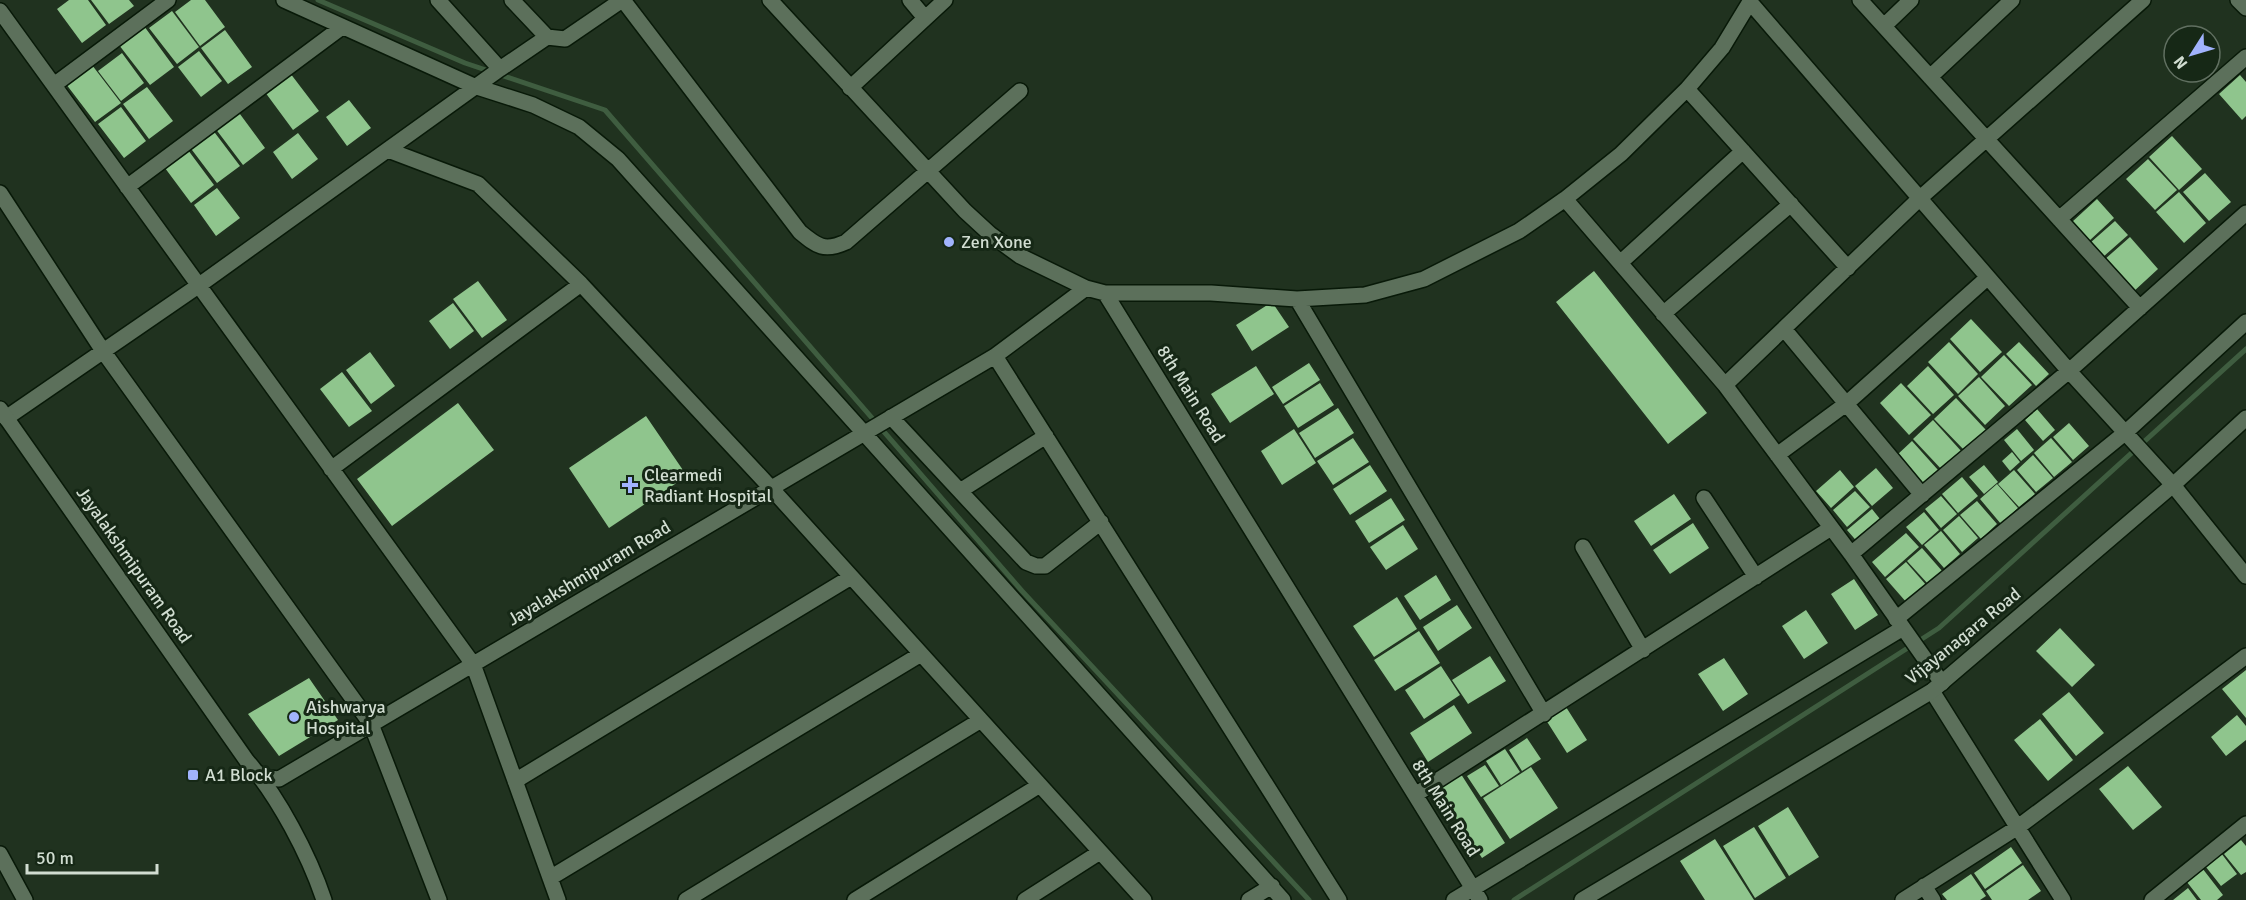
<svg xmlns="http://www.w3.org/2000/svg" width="2246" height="900" viewBox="0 0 2246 900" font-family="Signika,sans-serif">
	<rect width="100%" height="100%" fill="#20321f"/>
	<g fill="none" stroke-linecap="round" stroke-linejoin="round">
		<!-- stream -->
		<path stroke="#3f5d40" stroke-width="5" d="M 318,0 L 465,63 L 605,110 L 1022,591 L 1309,900
			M 1514,900 L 1939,628 L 2246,349"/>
	</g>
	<!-- building -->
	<path fill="#8fc58d" d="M 69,0 L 88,0 L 106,25 L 82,43 L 57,9 Z
		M 91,0 L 129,0 L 134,6 L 109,24 Z
		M 191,0 L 205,0 L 225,27 L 200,46 L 175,12 Z
		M 172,11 L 199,47 L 177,64 L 149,28 Z
		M 144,26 L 174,67 L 150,85 L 119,45 Z
		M 225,30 L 252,67 L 228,84 L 201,48 Z
		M 199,51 L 222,81 L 201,97 L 178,67 Z
		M 122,53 L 144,83 L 121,101 L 98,71 Z
		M 92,65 L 121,103 L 95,122 L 66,84 Z
		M 287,69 L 319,111 L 293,130 L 262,88 Z
		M 2240,75 L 2246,82 L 2246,116 L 2242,120 L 2219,94 Z
		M 147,87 L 173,121 L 149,139 L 123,104 Z
		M 349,100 L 371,128 L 347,146 L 326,117 Z
		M 121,107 L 146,141 L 124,158 L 98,124 Z
		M 237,110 L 265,148 L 243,165 L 215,128 Z
		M 212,129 L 240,166 L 217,183 L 189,146 Z
		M 298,133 L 318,159 L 292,179 L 273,152 Z
		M 2172,136 L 2202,169 L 2179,190 L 2149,157 Z
		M 188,150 L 214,185 L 191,203 L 165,168 Z
		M 2148,159 L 2177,190 L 2155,210 L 2126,179 Z
		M 2205,173 L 2231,202 L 2209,221 L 2183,192 Z
		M 217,188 L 240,218 L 216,236 L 194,205 Z
		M 2179,192 L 2206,223 L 2184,243 L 2156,212 Z
		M 2097,199 L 2114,218 L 2089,241 L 2072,222 Z
		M 2115,221 L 2128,235 L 2103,257 L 2090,243 Z
		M 2130,237 L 2158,269 L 2133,292 L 2104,260 Z
		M 1594,271 L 1707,413 L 1668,444 L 1556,302 Z
		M 478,281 L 507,320 L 482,338 L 453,299 Z
		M 1272,302 L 1289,327 L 1252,351 L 1236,325 Z
		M 453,303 L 474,331 L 450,349 L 429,321 Z
		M 1971,319 L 2002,352 L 1980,372 L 1950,339 Z
		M 1949,342 L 1978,374 L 1958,394 L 1928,362 Z
		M 2019,342 L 2049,374 L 2036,386 L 2006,354 Z
		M 370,352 L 395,386 L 371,404 L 346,370 Z
		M 2004,355 L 2032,385 L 2009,406 L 1981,377 Z
		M 1309,363 L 1320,380 L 1283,404 L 1272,387 Z
		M 1256,366 L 1274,394 L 1230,423 L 1211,394 Z
		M 1928,366 L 1954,395 L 1933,414 L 1907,386 Z
		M 342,372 L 372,411 L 349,427 L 320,389 Z
		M 1979,377 L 2005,406 L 1985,425 L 1958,396 Z
		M 1320,383 L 1334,405 L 1298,428 L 1284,406 Z
		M 1901,383 L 1931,415 L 1909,435 L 1880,403 Z
		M 1956,398 L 1986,430 L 1964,450 L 1934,419 Z
		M 458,403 L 494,450 L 392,526 L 357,479 Z
		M 1338,408 L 1354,433 L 1315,458 L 1299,433 Z
		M 2037,409 L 2055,430 L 2043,441 L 2025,420 Z
		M 646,416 L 687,476 L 609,528 L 569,468 Z
		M 1933,420 L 1962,452 L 1943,471 L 1913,439 Z
		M 2069,423 L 2089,446 L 2073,460 L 2053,437 Z
		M 1294,429 L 1316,463 L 1282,485 L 1261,451 Z
		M 2017,429 L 2034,450 L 2021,461 L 2004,440 Z
		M 1353,438 L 1369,462 L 1333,485 L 1317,461 Z
		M 2051,438 L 2072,462 L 2054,477 L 2034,453 Z
		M 1912,441 L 1938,470 L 1923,484 L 1897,455 Z
		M 2012,452 L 2020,462 L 2010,471 L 2002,461 Z
		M 2033,455 L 2053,478 L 2036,492 L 2017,470 Z
		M 1370,465 L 1387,491 L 1350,515 L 1333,489 Z
		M 1984,465 L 1998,482 L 1984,494 L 1969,477 Z
		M 1876,468 L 1893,488 L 1872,506 L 1855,486 Z
		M 1840,470 L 1854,487 L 1831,508 L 1816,491 Z
		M 2014,470 L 2035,494 L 2019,507 L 1998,484 Z
		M 1962,477 L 1978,496 L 1958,513 L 1942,494 Z
		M 1997,484 L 2018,508 L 2001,524 L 1980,499 Z
		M 1855,491 L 1870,507 L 1847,527 L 1833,510 Z
		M 1674,494 L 1691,519 L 1651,546 L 1634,521 Z
		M 1941,496 L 1957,514 L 1941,528 L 1925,509 Z
		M 1391,498 L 1405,520 L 1369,543 L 1355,521 Z
		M 1977,501 L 1997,524 L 1981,539 L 1960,515 Z
		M 1872,509 L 1884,524 L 1860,545 L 1847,530 Z
		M 1924,512 L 1939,530 L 1922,545 L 1906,527 Z
		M 1959,516 L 1978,538 L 1962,552 L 1943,530 Z
		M 1693,523 L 1709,548 L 1670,574 L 1653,550 Z
		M 1403,525 L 1418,549 L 1386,570 L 1370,547 Z
		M 1941,531 L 1960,554 L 1944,568 L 1924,545 Z
		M 1906,533 L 1919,547 L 1885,577 L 1872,562 Z
		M 1922,548 L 1943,572 L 1928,584 L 1907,561 Z
		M 1906,562 L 1927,586 L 1907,603 L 1886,579 Z
		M 1436,575 L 1451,600 L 1420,620 L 1404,596 Z
		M 1854,579 L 1878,615 L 1855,630 L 1831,594 Z
		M 1397,597 L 1417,629 L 1374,657 L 1353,626 Z
		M 1457,605 L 1472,628 L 1438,651 L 1423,627 Z
		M 1806,610 L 1828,643 L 1804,659 L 1782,626 Z
		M 2060,628 L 2095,665 L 2072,687 L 2036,651 Z
		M 1419,631 L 1440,663 L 1395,691 L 1374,660 Z
		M 1490,656 L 1506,681 L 1468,704 L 1452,680 Z
		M 1724,658 L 1748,694 L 1723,711 L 1698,674 Z
		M 1441,666 L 1460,695 L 1424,719 L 1405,690 Z
		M 2246,670 L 2246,718 L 2222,689 Z
		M 309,678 L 338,720 L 279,756 L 248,714 Z
		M 2069,692 L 2104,733 L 2076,756 L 2042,714 Z
		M 1454,705 L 1472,733 L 1428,762 L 1410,733 Z
		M 1566,707 L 1587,740 L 1567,753 L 1546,720 Z
		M 2237,715 L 2246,726 L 2246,740 L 2226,756 L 2211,737 Z
		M 2040,719 L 2073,760 L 2048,781 L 2014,740 Z
		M 1527,738 L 1541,759 L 1522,771 L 1509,750 Z
		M 1505,749 L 1520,772 L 1501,785 L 1486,761 Z
		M 1485,765 L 1499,786 L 1481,797 L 1467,776 Z
		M 2128,766 L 2162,807 L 2133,830 L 2099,789 Z
		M 1531,767 L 1558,808 L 1510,839 L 1483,798 Z
		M 1459,771 L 1505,843 L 1482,858 L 1435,786 Z
		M 1788,807 L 1819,857 L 1789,876 L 1758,826 Z
		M 1754,827 L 1786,878 L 1755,898 L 1723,846 Z
		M 1715,839 L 1754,900 L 1705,900 L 1680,861 Z
		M 2241,840 L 2246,846 L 2246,872 L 2241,875 L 2224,854 Z
		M 2011,847 L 2022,863 L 1985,889 L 1974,873 Z
		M 2218,849 L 2237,874 L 2221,886 L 2202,862 Z
		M 2199,864 L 2223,895 L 2217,900 L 2201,900 L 2183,877 Z
		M 2023,865 L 2041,891 L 2028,900 L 1992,900 L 1986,891 Z
		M 1971,874 L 1986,896 L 1980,900 L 1947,900 L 1942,894 Z
		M 2188,888 L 2197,900 L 2173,900 Z"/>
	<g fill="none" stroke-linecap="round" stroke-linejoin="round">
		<!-- street casing -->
		<g stroke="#081908" stroke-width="18">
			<path id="street" d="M 284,0 L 474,86 L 533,105 L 579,127 L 618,159 L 1283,900
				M 438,0 L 500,69
				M 512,0 L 547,37
				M 623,0 L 800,232 C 817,246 824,252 846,242 L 1020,91
				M 770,0 L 965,211 L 990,234 L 1020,256 L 1086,288 L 1105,293 L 1211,293 L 1297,299 L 1365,295 L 1424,279 L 1519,231 L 1565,199 L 1621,154 L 1687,89 L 1722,48 L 1751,0
				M 910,0 L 925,18
				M 1860,0 L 2140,308
				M 2238,0 L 2246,8
				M 1750,2 L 2069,371 L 2173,485 L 2246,576
				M 0,11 L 473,664 L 558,900
				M 1884,26 L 1911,0
				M 1930,77 L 2012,0
				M 54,85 L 168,0
				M 850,88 L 945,0
				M 1687,89 L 1848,268
				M 388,150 L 478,184 L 581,284 L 771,488 L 1144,900
				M 127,187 L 342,27
				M 0,193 L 103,351 L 371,724 L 439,900
				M 1565,199 L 1725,385 L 1851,554 L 1942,683
				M 2059,219 L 2246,57
				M 1620,263 L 1743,151
				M 1105,293 L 1480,900
				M 1297,299 L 1544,714
				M 1663,314 L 1791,204
				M 1784,329 L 1922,495
				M 995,356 L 1339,900
				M 1725,385 L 1919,199 L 2143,0
				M 891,417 L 1026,562 L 1036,566 L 1045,566 L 1101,522
				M 6,418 L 198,286 L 500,69 L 547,37 L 565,39 L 622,0
				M 1777,455 L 1846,404 L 1987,278
				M 331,469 L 581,284
				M 960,491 L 1046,436
				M 1704,498 L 1756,577
				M 1583,547 L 1643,650
				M 1851,554 L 2069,371 L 2246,213
				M 1896,619 L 2126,432 L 2246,322
				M 1932,691 L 2063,900
				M 257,773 L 269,778 L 279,779 L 995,356 L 1086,288
				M 515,781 L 851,577
				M 1415,795 L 1831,528
				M 0,854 L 25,900
				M 550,878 L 921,654
				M 1924,886 L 1933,900
				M 686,900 L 981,720
				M 855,900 L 1040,785
				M 1025,900 L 1100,852
				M 1249,900 L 1272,886
				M 1454,900 L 1903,628
				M 1903,900 L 2018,827 L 2246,656
				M 2152,900 L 2246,824"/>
		</g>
		<!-- secondary casing -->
		<g stroke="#081908" stroke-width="18">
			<path id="secondary" d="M 0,409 L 247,761 C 278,796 309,855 324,900
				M 1582,900 L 1932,691 L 2173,485 L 2246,418"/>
		</g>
		<!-- street -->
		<use href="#street" stroke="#5c705b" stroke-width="15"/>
		<!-- secondary -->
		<use href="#secondary" stroke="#5c705b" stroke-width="15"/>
	</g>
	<!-- markers -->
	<g fill="#a1b3fd" stroke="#162816" stroke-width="2">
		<circle cx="949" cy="242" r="6"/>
		<path d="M627 476h6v6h6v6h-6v6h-6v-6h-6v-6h6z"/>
		<circle cx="294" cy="717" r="6"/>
		<rect x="187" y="769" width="12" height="12" rx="3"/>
	</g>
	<g text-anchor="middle" stroke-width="6" stroke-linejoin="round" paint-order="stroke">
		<!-- poi labels -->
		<g font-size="18" fill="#d1ddd1" stroke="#162816" text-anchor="start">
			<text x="961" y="248">Zen Xone</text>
			<text x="644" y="481">Clearmedi<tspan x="644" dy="21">Radiant Hospital</tspan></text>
			<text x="306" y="713">Aishwarya<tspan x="306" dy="21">Hospital</tspan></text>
			<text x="205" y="781">A1 Block</text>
		</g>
		<!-- street labels -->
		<g font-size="18" fill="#d1ddd1" stroke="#162816">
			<text transform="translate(1191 394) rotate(58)" y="6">8th Main Road</text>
			<text transform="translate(134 565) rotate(55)" y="6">Jayalakshmipuram Road</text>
			<text transform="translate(589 573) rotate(-31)" y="6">Jayalakshmipuram Road</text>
			<text transform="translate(1963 636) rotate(-39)" y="6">Vijayanagara Road</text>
			<text transform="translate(1446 808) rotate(58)" y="6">8th Main Road</text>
		</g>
	</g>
	<!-- north arrow -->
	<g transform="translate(2192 54) rotate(233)"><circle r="28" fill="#162816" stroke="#617061" stroke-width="1.5"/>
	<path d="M0-4.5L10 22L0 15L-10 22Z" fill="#a1b3fd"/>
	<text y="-9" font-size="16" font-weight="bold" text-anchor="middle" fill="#d1ddd1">N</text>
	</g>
	<!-- scale -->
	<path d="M27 864v9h130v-9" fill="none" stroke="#d1ddd1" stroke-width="3"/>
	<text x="36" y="864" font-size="18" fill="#d1ddd1" stroke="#162816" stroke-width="4.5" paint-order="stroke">50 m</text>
</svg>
